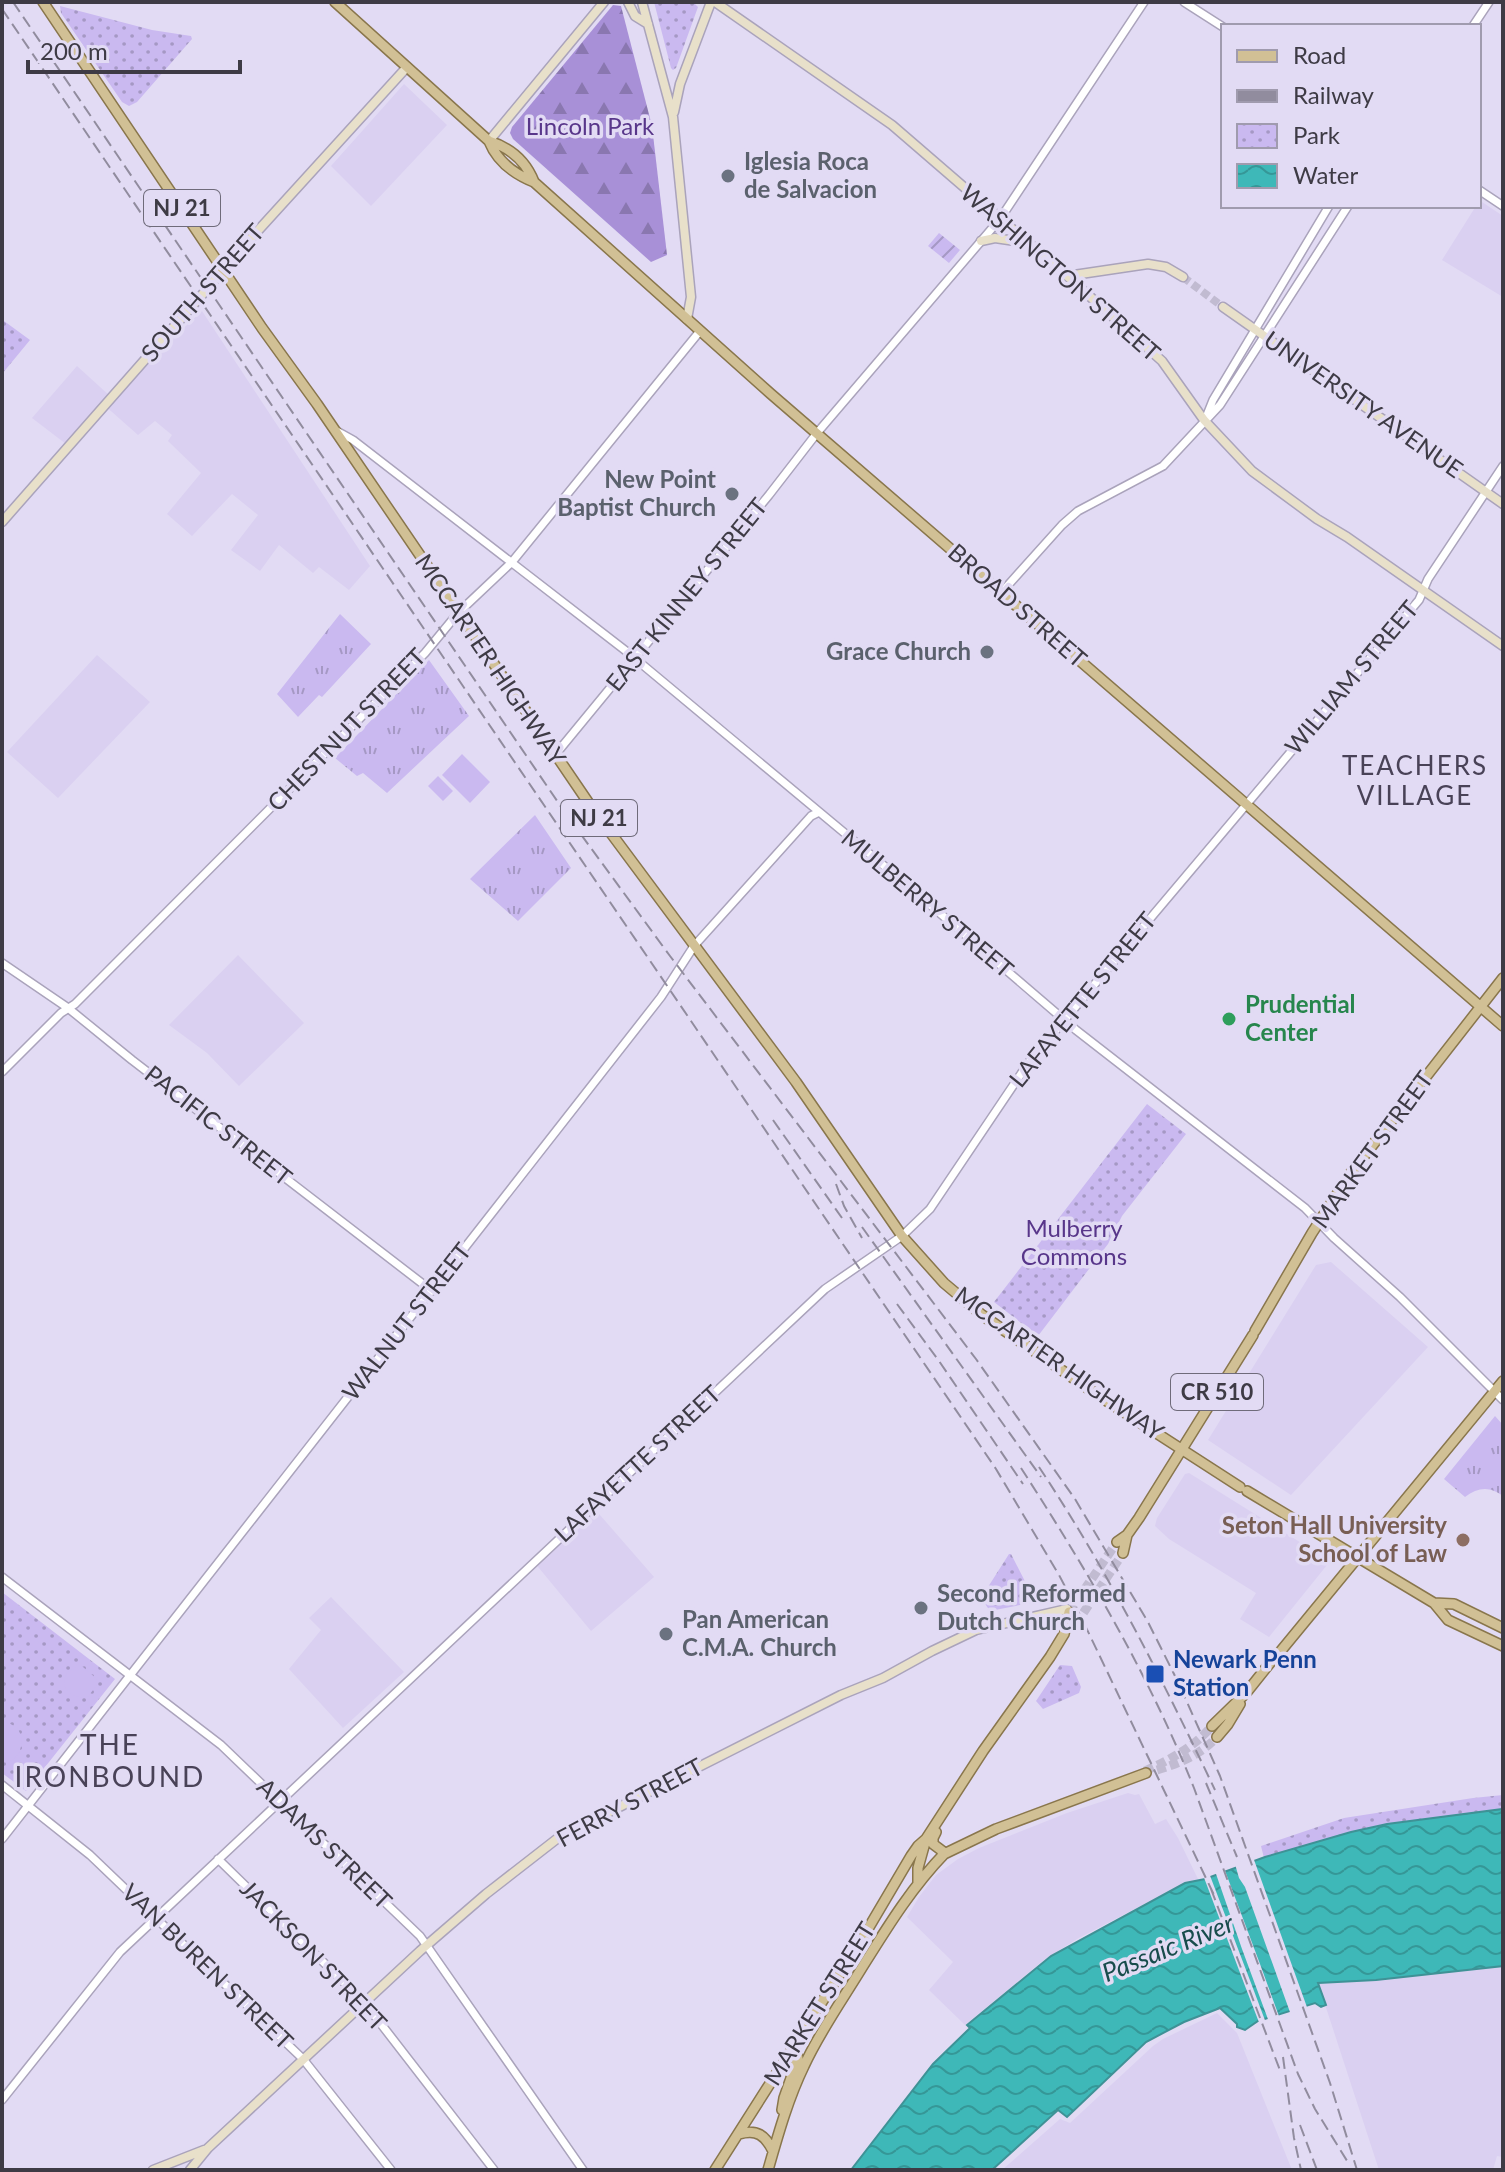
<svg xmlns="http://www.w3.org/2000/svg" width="1505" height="2172" viewBox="0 0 1505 2172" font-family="Lato,sans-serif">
	<defs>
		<pattern id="grass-tufts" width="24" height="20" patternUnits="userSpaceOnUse" patternTransform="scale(2)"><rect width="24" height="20" fill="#cab9f0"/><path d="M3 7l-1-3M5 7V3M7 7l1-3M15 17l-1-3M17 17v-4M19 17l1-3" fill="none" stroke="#a598c4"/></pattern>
		<pattern id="forest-firs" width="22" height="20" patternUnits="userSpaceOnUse" patternTransform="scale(2)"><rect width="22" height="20" fill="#a890d7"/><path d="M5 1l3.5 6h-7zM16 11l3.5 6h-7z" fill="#8a77b0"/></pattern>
		<pattern id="park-dots" width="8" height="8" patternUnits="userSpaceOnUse" patternTransform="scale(2)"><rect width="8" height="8" fill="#cab9f0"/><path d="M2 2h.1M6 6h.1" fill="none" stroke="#a598c4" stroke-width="1.8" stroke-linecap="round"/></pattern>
		<pattern id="garden-furrows" width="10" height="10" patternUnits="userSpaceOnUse" patternTransform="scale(2)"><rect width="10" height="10" fill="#cab9f0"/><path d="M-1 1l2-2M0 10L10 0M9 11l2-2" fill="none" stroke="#a598c4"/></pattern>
		<pattern id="water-waves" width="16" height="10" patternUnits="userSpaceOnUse" patternTransform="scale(2)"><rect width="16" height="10" fill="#3eb8b8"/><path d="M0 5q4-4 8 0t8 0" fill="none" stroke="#359797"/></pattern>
	</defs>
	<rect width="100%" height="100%" fill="#e2dbf4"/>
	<!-- built -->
	<path fill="#dad0f1" d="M 404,84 L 447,125 L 371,206 L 331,166 Z
		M 1479,200 L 1503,216 L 1503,297 L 1442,260 L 1476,206 L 1479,206 Z
		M 202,311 L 370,566 L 349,590 L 319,567 L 313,573 L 279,545 L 260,571 L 231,550 L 258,515 L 232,494 L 192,536 L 167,514 L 201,473 L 168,441 L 172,435 L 155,421 L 138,435 L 103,404 L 66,444 L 32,418 L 77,366 L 110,396 Z
		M 97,655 L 150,702 L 58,798 L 7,752 Z
		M 238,955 L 304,1023 L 239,1086 L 207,1053 L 169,1025 Z
		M 1331,1262 L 1428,1347 L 1291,1495 L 1208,1440 L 1316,1265 Z
		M 1189,1473 L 1327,1559 L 1327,1565 L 1269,1637 L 1240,1619 L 1256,1593 L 1169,1539 L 1155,1526 L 1157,1518 L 1185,1474 Z
		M 593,1507 L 654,1577 L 591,1631 L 534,1562 Z
		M 331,1597 L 404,1672 L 343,1728 L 289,1669 L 321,1630 L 309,1618 Z
		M 1128,1793 L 1135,1795 L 1139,1794 L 1155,1824 L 1166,1819 L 1178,1838 L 1198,1879 L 1185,1883 L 1077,1939 L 1044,1960 L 965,2025 L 929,1990 L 953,1962 L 907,1917 L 919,1897 L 936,1875 L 958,1859 L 979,1848 L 1067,1813 Z
		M 1503,1966 L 1503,2157 L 1497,2156 L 1493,2170 L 1379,2170 L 1318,1983 L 1376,1980 Z
		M 1217,2013 L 1237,2033 L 1292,2170 L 1002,2170 L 1060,2119 L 1070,2123 L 1153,2046 L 1163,2039 Z"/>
	<!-- grass -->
	<path fill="url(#grass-tufts)" d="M 340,614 L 371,644 L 322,697 L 319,695 L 298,717 L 277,694 Z
		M 429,660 L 469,716 L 387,793 L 363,773 L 357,776 L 335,758 Z
		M 535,815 L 571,868 L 518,921 L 470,879 Z
		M 1495,1416 L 1503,1425 L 1503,1496 C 1490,1486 1478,1487 1465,1497 L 1444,1479 Z"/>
	<!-- forest -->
	<path fill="url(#forest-firs)" d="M 613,5 L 621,6 L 652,126 L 667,255 L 651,262 L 513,139 L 510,133 L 512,127 Z"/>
	<!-- park -->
	<path fill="url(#park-dots)" d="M 654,2 L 693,2 L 698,7 L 676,68 L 673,70 L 671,68 Z
		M 60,6 L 152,30 L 191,36 L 192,39 L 137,102 L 129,106 L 122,102 L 61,13 Z
		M 4,321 L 30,340 L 2,374 L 2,324 Z
		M 1147,1104 L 1186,1134 L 1122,1216 L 1108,1244 L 1038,1336 L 994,1302 Z
		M 1009,1554 L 1011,1554 L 1033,1597 L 1030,1603 L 990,1611 L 981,1598 Z
		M 2,1592 L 115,1679 L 26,1791 L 2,1773 Z
		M 1060,1665 L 1072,1666 L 1081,1687 L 1079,1693 L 1043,1709 L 1036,1701 Z
		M 1503,1795 L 1503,1809 L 1387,1824 L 1340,1835 L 1264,1858 L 1261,1846 L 1344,1818 L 1473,1798 Z"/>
	<!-- garden -->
	<path fill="url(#garden-furrows)" d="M 939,233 L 960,250 L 949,263 L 928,246 Z"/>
	<!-- pitch -->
	<path fill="#cab9f0" d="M 462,754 L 490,782 L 470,803 L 442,775 Z
		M 438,776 L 453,791 L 443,801 L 428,786 Z
		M 76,1667 L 83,1667 L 97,1679 L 96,1686 L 87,1698 C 65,1698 54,1678 76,1667 Z
		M 2,1721 C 21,1725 26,1738 18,1755 L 12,1760 L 2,1763 Z"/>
	<!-- water -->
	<path fill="url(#water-waves)" stroke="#3e9296" stroke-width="2" d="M 1503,1809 L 1503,1966 L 1376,1980 L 1318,1983 L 1326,2005 L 1321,2007 L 1315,2003 L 1258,2021 L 1245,2030 L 1237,2027 L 1237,2024 L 1220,2008 L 1184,2022 L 1146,2042 L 1067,2117 L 1058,2110 L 992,2170 L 851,2170 L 933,2064 L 970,2028 L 967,2025 L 1051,1956 L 1185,1883 L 1205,1879 L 1265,1857 L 1351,1832 L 1387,1824 Z"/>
	<!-- pier -->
	<path fill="#e2dbf4" d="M 1253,1857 L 1308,2010 L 1291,2015 L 1245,1887 L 1239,1878 L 1235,1864 Z
		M 1224,1868 L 1260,1964 L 1280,2019 L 1269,2022 L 1242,1949 L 1215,1871 Z
		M 1209,1873 L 1251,1983 L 1266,2023 L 1260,2025 L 1245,1986 L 1203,1875 Z"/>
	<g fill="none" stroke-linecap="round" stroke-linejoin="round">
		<!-- secondary-tunnel -->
		<path stroke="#c1bbd1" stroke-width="8" stroke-dasharray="8 4" stroke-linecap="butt" d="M 1183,277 L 1223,307"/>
		<!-- primary-tunnel -->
		<path stroke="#c1bbd1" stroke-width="9" stroke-dasharray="9 4.5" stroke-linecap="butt" d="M 1069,1612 L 1117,1542
			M 1076,1624 L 1123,1553
			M 1157,1770 C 1180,1763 1200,1755 1217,1737
			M 1145,1771 C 1171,1759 1193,1748 1212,1726"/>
		<!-- tertiary casing -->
		<g stroke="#aaa3bb" stroke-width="10">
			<path id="tertiary" d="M 1184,2 L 1223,27
				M 1473,26 L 1489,2
				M 1479,190 L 1503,206
				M 1207,415 L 1213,400 L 1329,206
				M 335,430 L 353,440 L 626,651 L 907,885 L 1076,1030 L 1305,1208 L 1334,1238 L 1400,1297 L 1503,1400
				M 1001,593 L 1062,525 L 1078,511 L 1163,466 L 1220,405 L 1348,206
				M 555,755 L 769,495 L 817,433 L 1000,219 L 1144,2
				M 2,963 L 68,1008 L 132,1060 L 432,1291
				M 2,1072 L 61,1013 L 75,1004 L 425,653 L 458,613 L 512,562 L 700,331
				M 2,1577 L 221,1745 L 420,1936 L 583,2170
				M 2,1785 L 90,1855 L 303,2059 L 391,2170
				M 2,1839 L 661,997 L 694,946 L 811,816 L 819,812
				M 218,1859 L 364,2002 L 494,2170
				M 2,2100 L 120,1952 L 825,1289 L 902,1236 L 930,1209 L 1029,1062 L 1419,600 L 1428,579 L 1503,466"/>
		</g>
		<!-- secondary casing -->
		<g stroke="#aaa3bb" stroke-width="11">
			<path id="secondary" d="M 628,2 L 635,16 L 648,24
				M 642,2 L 673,117 L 691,297 L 687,319
				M 715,2 L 892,125 L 1067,276 L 1162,361 L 1204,420 L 1252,471 L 1317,519 L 1347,537 L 1503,646
				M 674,112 L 680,84 L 711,2
				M 489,141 L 604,2
				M 981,241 L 995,238 L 1028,243
				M 1067,276 L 1148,264 L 1166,267 L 1183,277
				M 1223,307 L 1503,504
				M 2,522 L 208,288 L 223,269 L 407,67
				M 153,2170 L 204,2150
				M 190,2170 L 208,2148 L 420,1951 L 486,1894 L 558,1838 L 841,1695 L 883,1678 L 932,1651 L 976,1630 L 1067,1609"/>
		</g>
		<!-- primary casing -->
		<g stroke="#89764c" stroke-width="12">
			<path id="primary" d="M 43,2 L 262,328 L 317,404 L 590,805 L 796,1082 L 902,1236 L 944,1283 L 982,1315 L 1099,1396 L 1240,1487
				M 335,2 L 489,141 C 511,148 526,161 534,182
				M 489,141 C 497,161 514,174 534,182 L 771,394 L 1503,1026
				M 1255,1331 L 1312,1233 L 1350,1174 L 1503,978
				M 1247,1491 L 1434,1603 L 1448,1620 L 1503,1646
				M 1117,1542 L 1127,1535 L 1139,1518 L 1253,1335
				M 1123,1553 L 1127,1535
				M 1434,1603 L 1454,1604 L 1503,1628
				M 1275,1658 L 1503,1381
				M 1212,1726 L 1246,1693 L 1270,1663
				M 1217,1737 L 1228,1724 L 1240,1704
				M 936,1832 L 933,1838 L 933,1844 L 945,1853
				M 942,1855 L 996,1829 L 1146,1773
				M 918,1883 L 918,1868 L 926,1839 L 983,1751 L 1050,1657 L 1064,1634 L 1069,1612
				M 782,2110 L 784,2098 L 798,2058 L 794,2046
				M 739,2134 C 757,2129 765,2135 773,2151
				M 715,2170 L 862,1939 L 911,1856 L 918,1846 L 926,1839
				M 768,2170 C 778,2135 788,2099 804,2066 C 820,2031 843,1999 863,1966 C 888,1926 912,1887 945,1853"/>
		</g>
		<!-- tertiary -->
		<use href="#tertiary" stroke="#fff" stroke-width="7"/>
		<!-- secondary -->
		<use href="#secondary" stroke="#e8e0ca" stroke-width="8"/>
		<!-- primary -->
		<use href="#primary" stroke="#d1c095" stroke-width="9"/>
		<!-- rail -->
		<path stroke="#918c9e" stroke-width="2" stroke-dasharray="12 6" stroke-linecap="butt" d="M 13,2 L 566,814 L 670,956 L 976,1359 L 1075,1499 L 1148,1622 L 1178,1682 L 1220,1776 L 1330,2083 L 1357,2170
			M 2,9 L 996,1469 L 1059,1575 L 1082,1619 L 1215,1897
			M 773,1120 L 842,1218
			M 836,1184 L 844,1206 L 862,1238
			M 862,1227 L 1041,1477
			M 897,1304 L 939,1361 L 1023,1484
			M 1039,1467 C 1107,1569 1162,1679 1215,1790
			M 1021,1468 C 1087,1570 1149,1675 1194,1788 L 1298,2074 L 1315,2109 L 1349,2164
			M 1206,1783 L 1237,1857
			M 1211,1889 L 1281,2073
			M 1283,2057 L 1294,2138 L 1301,2170
			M 1300,2125 L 1317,2170"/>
	</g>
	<!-- markers -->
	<g fill="#6b7280" stroke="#e2dbf4" stroke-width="3">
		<circle cx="728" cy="176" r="8"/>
		<circle cx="732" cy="494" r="8"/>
		<circle cx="987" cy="652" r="8"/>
		<circle cx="921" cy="1608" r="8"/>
		<circle cx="666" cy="1634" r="8"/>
	</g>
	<circle fill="#2e9e5b" stroke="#e2dbf4" stroke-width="3" cx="1229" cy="1019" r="8"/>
	<circle fill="#8d6e63" stroke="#e2dbf4" stroke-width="3" cx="1463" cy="1540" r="8"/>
	<rect fill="#1a4fb4" stroke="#e2dbf4" stroke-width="3" x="1145" y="1664" width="20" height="20" rx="4"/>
	<g text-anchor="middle" stroke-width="7" stroke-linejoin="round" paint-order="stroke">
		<!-- shield labels -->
		<g fill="#e2dbf4" stroke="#6f6b7a" stroke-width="2">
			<rect x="144" y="190" width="76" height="36" rx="6"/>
			<rect x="561" y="800" width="76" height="36" rx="6"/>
			<rect x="1171" y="1374" width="92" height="36" rx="6"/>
		</g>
		<g font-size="22" font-weight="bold" fill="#3e3b45">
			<text x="182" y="216">NJ 21</text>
			<text x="599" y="826">NJ 21</text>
			<text x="1217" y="1400">CR 510</text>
		</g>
		<!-- park labels -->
		<g font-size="24" fill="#58368a" stroke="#e2dbf4">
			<text x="590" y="135">Lincoln Park</text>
			<text x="1074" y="1237">Mulberry<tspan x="1074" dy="28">Commons</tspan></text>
		</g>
		<!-- worship labels -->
		<g font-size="24" font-weight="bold" fill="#5b616d" stroke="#e2dbf4" text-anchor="start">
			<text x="744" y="170">Iglesia Roca<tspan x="744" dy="28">de Salvacion</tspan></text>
			<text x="716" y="488" text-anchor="end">New Point<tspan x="716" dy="28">Baptist Church</tspan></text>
			<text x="971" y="660" text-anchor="end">Grace Church</text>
			<text x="937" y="1602">Second Reformed<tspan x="937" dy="28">Dutch Church</tspan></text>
			<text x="682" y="1628">Pan American<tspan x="682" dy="28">C.M.A. Church</tspan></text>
		</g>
		<!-- street labels -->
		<g font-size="24" fill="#3e3b45" stroke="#e2dbf4">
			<text transform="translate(1060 273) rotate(41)" y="8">WASHINGTON STREET</text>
			<text transform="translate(203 293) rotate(-49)" y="8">SOUTH STREET</text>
			<text transform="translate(1363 405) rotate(35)" y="8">UNIVERSITY AVENUE</text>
			<text transform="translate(687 595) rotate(-51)" y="8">EAST KINNEY STREET</text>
			<text transform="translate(1017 606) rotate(41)" y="8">BROAD STREET</text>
			<text transform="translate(490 660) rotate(56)" y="8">MCCARTER HIGHWAY</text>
			<text transform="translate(1352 678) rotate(-50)" y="8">WILLIAM STREET</text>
			<text transform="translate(347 730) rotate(-46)" y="8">CHESTNUT STREET</text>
			<text transform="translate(927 904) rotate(40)" y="8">MULBERRY STREET</text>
			<text transform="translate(1083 1000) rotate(-51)" y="8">LAFAYETTE STREET</text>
			<text transform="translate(218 1126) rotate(38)" y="8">PACIFIC STREET</text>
			<text transform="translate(1373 1150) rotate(-54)" y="8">MARKET STREET</text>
			<text transform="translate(407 1322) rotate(-52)" y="8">WALNUT STREET</text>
			<text transform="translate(1059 1364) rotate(35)" y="8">MCCARTER HIGHWAY</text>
			<text transform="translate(638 1464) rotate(-43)" y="8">LAFAYETTE STREET</text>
			<text transform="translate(630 1803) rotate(-28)" y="8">FERRY STREET</text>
			<text transform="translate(324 1844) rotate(44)" y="8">ADAMS STREET</text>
			<text transform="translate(313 1956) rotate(46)" y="8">JACKSON STREET</text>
			<text transform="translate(207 1967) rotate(44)" y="8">VAN BUREN STREET</text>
			<text transform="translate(820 2004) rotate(-58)" y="8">MARKET STREET</text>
		</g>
		<!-- leisure labels -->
		<g font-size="24" font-weight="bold" fill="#27864d" stroke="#e2dbf4" text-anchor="start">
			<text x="1245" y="1013">Prudential<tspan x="1245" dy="28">Center</tspan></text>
		</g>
		<!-- education labels -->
		<g font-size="24" font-weight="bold" fill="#785e54" stroke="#e2dbf4" text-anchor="end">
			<text x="1447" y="1534">Seton Hall University<tspan x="1447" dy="28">School of Law</tspan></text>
		</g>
		<!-- transit labels -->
		<g font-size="24" font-weight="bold" fill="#164399" stroke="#e2dbf4" text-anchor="start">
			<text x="1173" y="1668">Newark Penn<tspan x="1173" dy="28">Station</tspan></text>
		</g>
		<!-- neighbourhood labels -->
		<g font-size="26" letter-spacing="2" fill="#494257" stroke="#e2dbf4">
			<text x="1415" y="775">TEACHERS<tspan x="1415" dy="30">VILLAGE</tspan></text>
		</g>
		<!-- water labels -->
		<g font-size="26" font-style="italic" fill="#184c4c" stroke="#e2dbf4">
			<text transform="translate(1168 1948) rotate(-22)" y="9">Passaic River</text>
		</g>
		<!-- quarter labels -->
		<g font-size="28" letter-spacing="2" fill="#494257" stroke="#e2dbf4">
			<text x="110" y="1755">THE<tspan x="110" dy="32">IRONBOUND</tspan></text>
		</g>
	</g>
	<!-- border -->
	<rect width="1505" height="2172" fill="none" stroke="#3e3b45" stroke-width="8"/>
	<!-- legend -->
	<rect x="1221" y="24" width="260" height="184" fill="#e2dbf4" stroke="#a09bae" stroke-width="2"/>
	<rect x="1237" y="50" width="40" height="12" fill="#d1c095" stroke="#a09bae" stroke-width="2"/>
	<text x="1293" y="64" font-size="24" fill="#3e3b45">Road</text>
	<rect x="1237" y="90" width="40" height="12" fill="#918c9e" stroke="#a09bae" stroke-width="2"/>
	<text x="1293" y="104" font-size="24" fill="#3e3b45">Railway</text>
	<rect x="1237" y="124" width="40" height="24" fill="url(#park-dots)" stroke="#a09bae" stroke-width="2"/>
	<text x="1293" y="144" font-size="24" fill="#3e3b45">Park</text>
	<rect x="1237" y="164" width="40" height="24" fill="url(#water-waves)" stroke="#a09bae" stroke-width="2"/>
	<text x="1293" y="184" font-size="24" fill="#3e3b45">Water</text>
	<!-- scale -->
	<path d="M28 60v12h212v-12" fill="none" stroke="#3e3b45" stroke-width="4"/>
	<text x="40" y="60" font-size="24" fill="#3e3b45" stroke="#e2dbf4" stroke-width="6" paint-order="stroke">200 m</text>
</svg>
